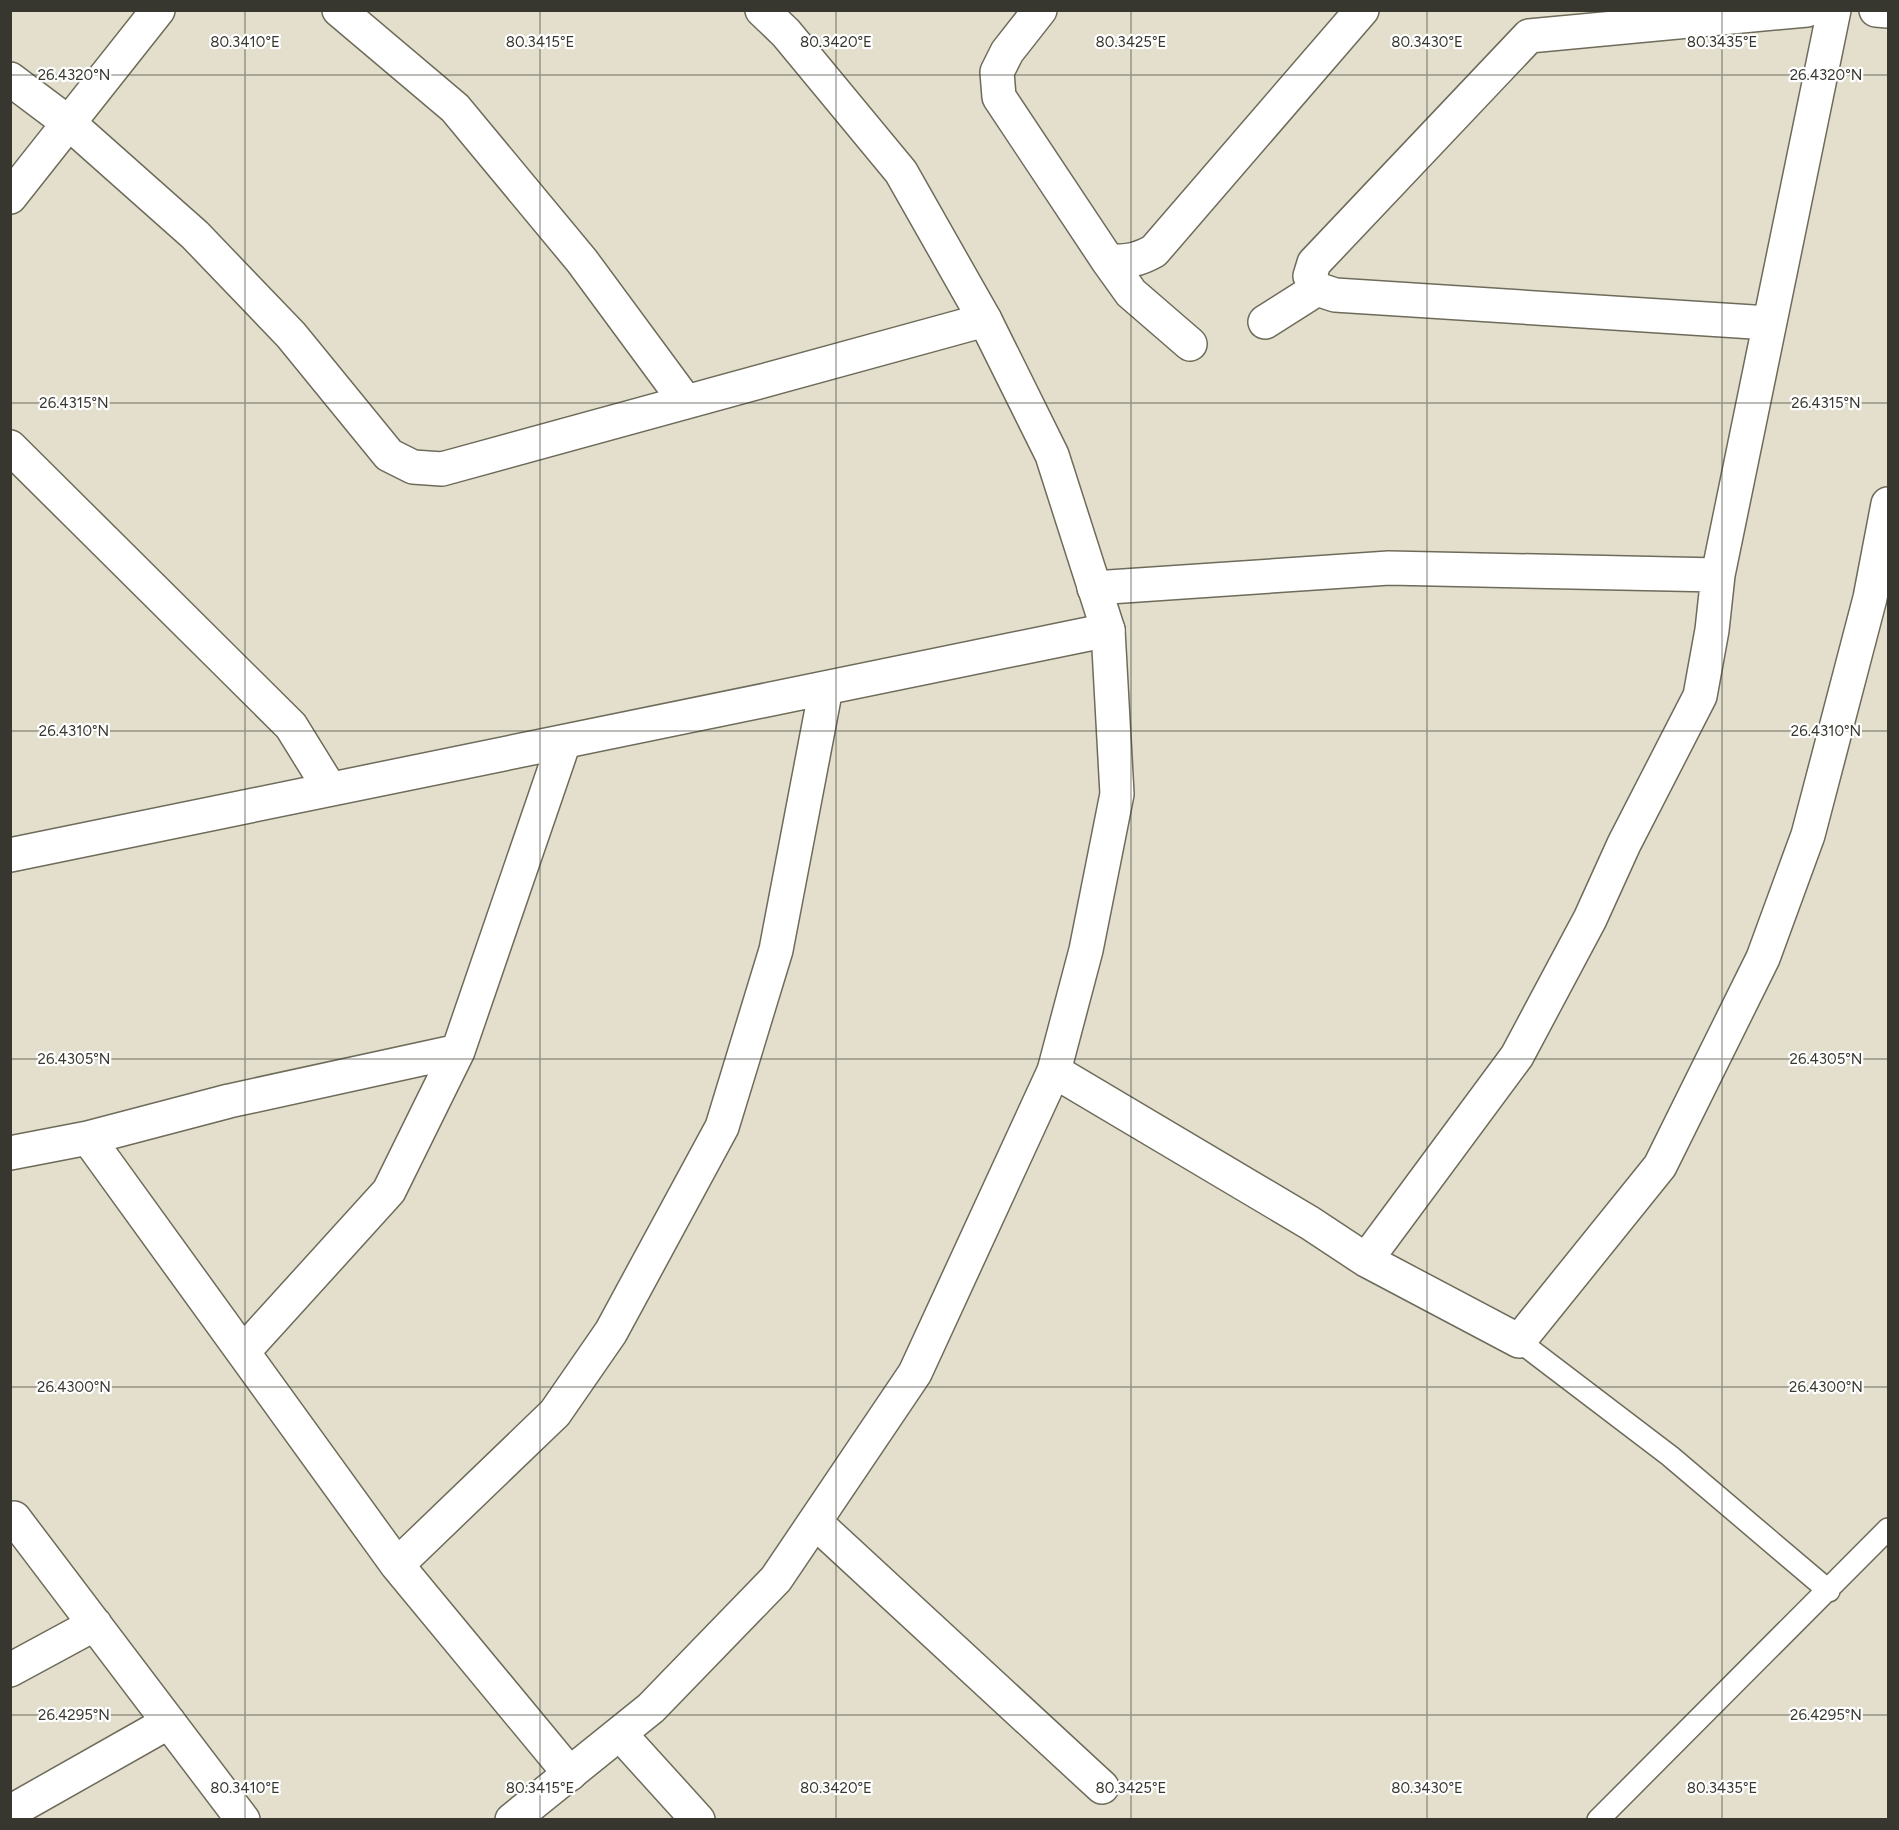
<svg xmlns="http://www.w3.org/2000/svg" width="1899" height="1830" viewBox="0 0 1899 1830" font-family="Figtree,sans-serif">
	<rect width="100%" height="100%" fill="#e3dfcc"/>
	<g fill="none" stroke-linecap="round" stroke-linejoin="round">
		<!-- service casing -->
		<g stroke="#6e6b5a" stroke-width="24">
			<path id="service" d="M 1519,1341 L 1670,1456 L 1829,1591
				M 1598,1820 L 1888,1529"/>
		</g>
		<!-- minor casing -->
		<g stroke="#6e6b5a" stroke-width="36">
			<path id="minor" d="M 339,10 L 455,108 L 582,261 L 686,402
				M 1040,10 L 1007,52 L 997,72 L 999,97 L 1108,261 C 1127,262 1138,260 1154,251 L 1362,10
				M 1876,10 L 1888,11
				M 10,79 L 70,124 L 195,235 L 291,335 L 389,455 L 413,467 L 442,469 L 985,320
				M 10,197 L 158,10
				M 1108,261 L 1131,293 L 1190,344
				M 1265,322 L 1317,289
				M 1769,323 L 1335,295 L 1317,289 L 1310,276 L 1314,263 L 1529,36 L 1807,10
				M 10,447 L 291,726 L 330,789
				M 1094,588 L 1389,568 L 1718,575
				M 10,855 L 1108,630
				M 1054,1071 L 1310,1223 L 1366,1260 L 1519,1341 L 1660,1166 L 1763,958 L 1808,835 L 1870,598 L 1888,504
				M 88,1138 L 397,1565 L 570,1774
				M 10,1153 L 88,1138 L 229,1101 L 458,1051
				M 1366,1260 L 1517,1056 L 1590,919 L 1624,844 L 1700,696 L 1712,630 L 1718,575 L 1834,10
				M 243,1352 L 389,1191 L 458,1051 L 564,742
				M 10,1520 L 14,1518 L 243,1820
				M 815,1522 L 1102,1787
				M 397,1565 L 555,1413 L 611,1332 L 722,1127 L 776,950 L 826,688
				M 10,1670 L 95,1624
				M 620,1734 L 698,1820
				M 10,1812 L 169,1722"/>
		</g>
		<!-- tertiary casing -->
		<g stroke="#6e6b5a" stroke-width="36">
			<path id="tertiary" d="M 512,1820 L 651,1708 L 776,1579 L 915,1373 L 1054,1071 L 1086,950 L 1117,794 L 1108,630 L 1052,455 L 985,320 L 901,172 L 786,33 L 762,10"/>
		</g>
		<!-- service -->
		<use href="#service" stroke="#fff" stroke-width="21"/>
		<!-- minor -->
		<use href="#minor" stroke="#fff" stroke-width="33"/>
		<!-- tertiary -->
		<use href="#tertiary" stroke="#fff" stroke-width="33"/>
	</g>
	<!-- ticks -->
	<path fill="none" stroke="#38372f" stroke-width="1.5" stroke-opacity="0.45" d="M 245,10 L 245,1820M 540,10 L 540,1820M 836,10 L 836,1820M 1131,10 L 1131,1820M 1427,10 L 1427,1820M 1722,10 L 1722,1820M 10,75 L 1888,75M 10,403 L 1888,403M 10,731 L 1888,731M 10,1059 L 1888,1059M 10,1387 L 1888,1387M 10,1715 L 1888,1715"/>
	<g font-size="15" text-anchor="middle" fill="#38372f" stroke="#fff" stroke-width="4.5" stroke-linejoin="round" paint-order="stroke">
		<text x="245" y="47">80.3410°E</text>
		<text x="540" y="47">80.3415°E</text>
		<text x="836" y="47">80.3420°E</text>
		<text x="1131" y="47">80.3425°E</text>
		<text x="1427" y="47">80.3430°E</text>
		<text x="1722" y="47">80.3435°E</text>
		<text x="74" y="80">26.4320°N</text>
		<text x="1826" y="80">26.4320°N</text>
		<text x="74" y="408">26.4315°N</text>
		<text x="1826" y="408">26.4315°N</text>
		<text x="74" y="736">26.4310°N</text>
		<text x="1826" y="736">26.4310°N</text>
		<text x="74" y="1064">26.4305°N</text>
		<text x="1826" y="1064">26.4305°N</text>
		<text x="74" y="1392">26.4300°N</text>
		<text x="1826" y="1392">26.4300°N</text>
		<text x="74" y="1720">26.4295°N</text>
		<text x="1826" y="1720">26.4295°N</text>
		<text x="245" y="1793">80.3410°E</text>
		<text x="540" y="1793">80.3415°E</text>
		<text x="836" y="1793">80.3420°E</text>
		<text x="1131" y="1793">80.3425°E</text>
		<text x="1427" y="1793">80.3430°E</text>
		<text x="1722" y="1793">80.3435°E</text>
	</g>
	<!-- border -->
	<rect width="1899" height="1830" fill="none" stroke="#38372f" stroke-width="24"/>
</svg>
